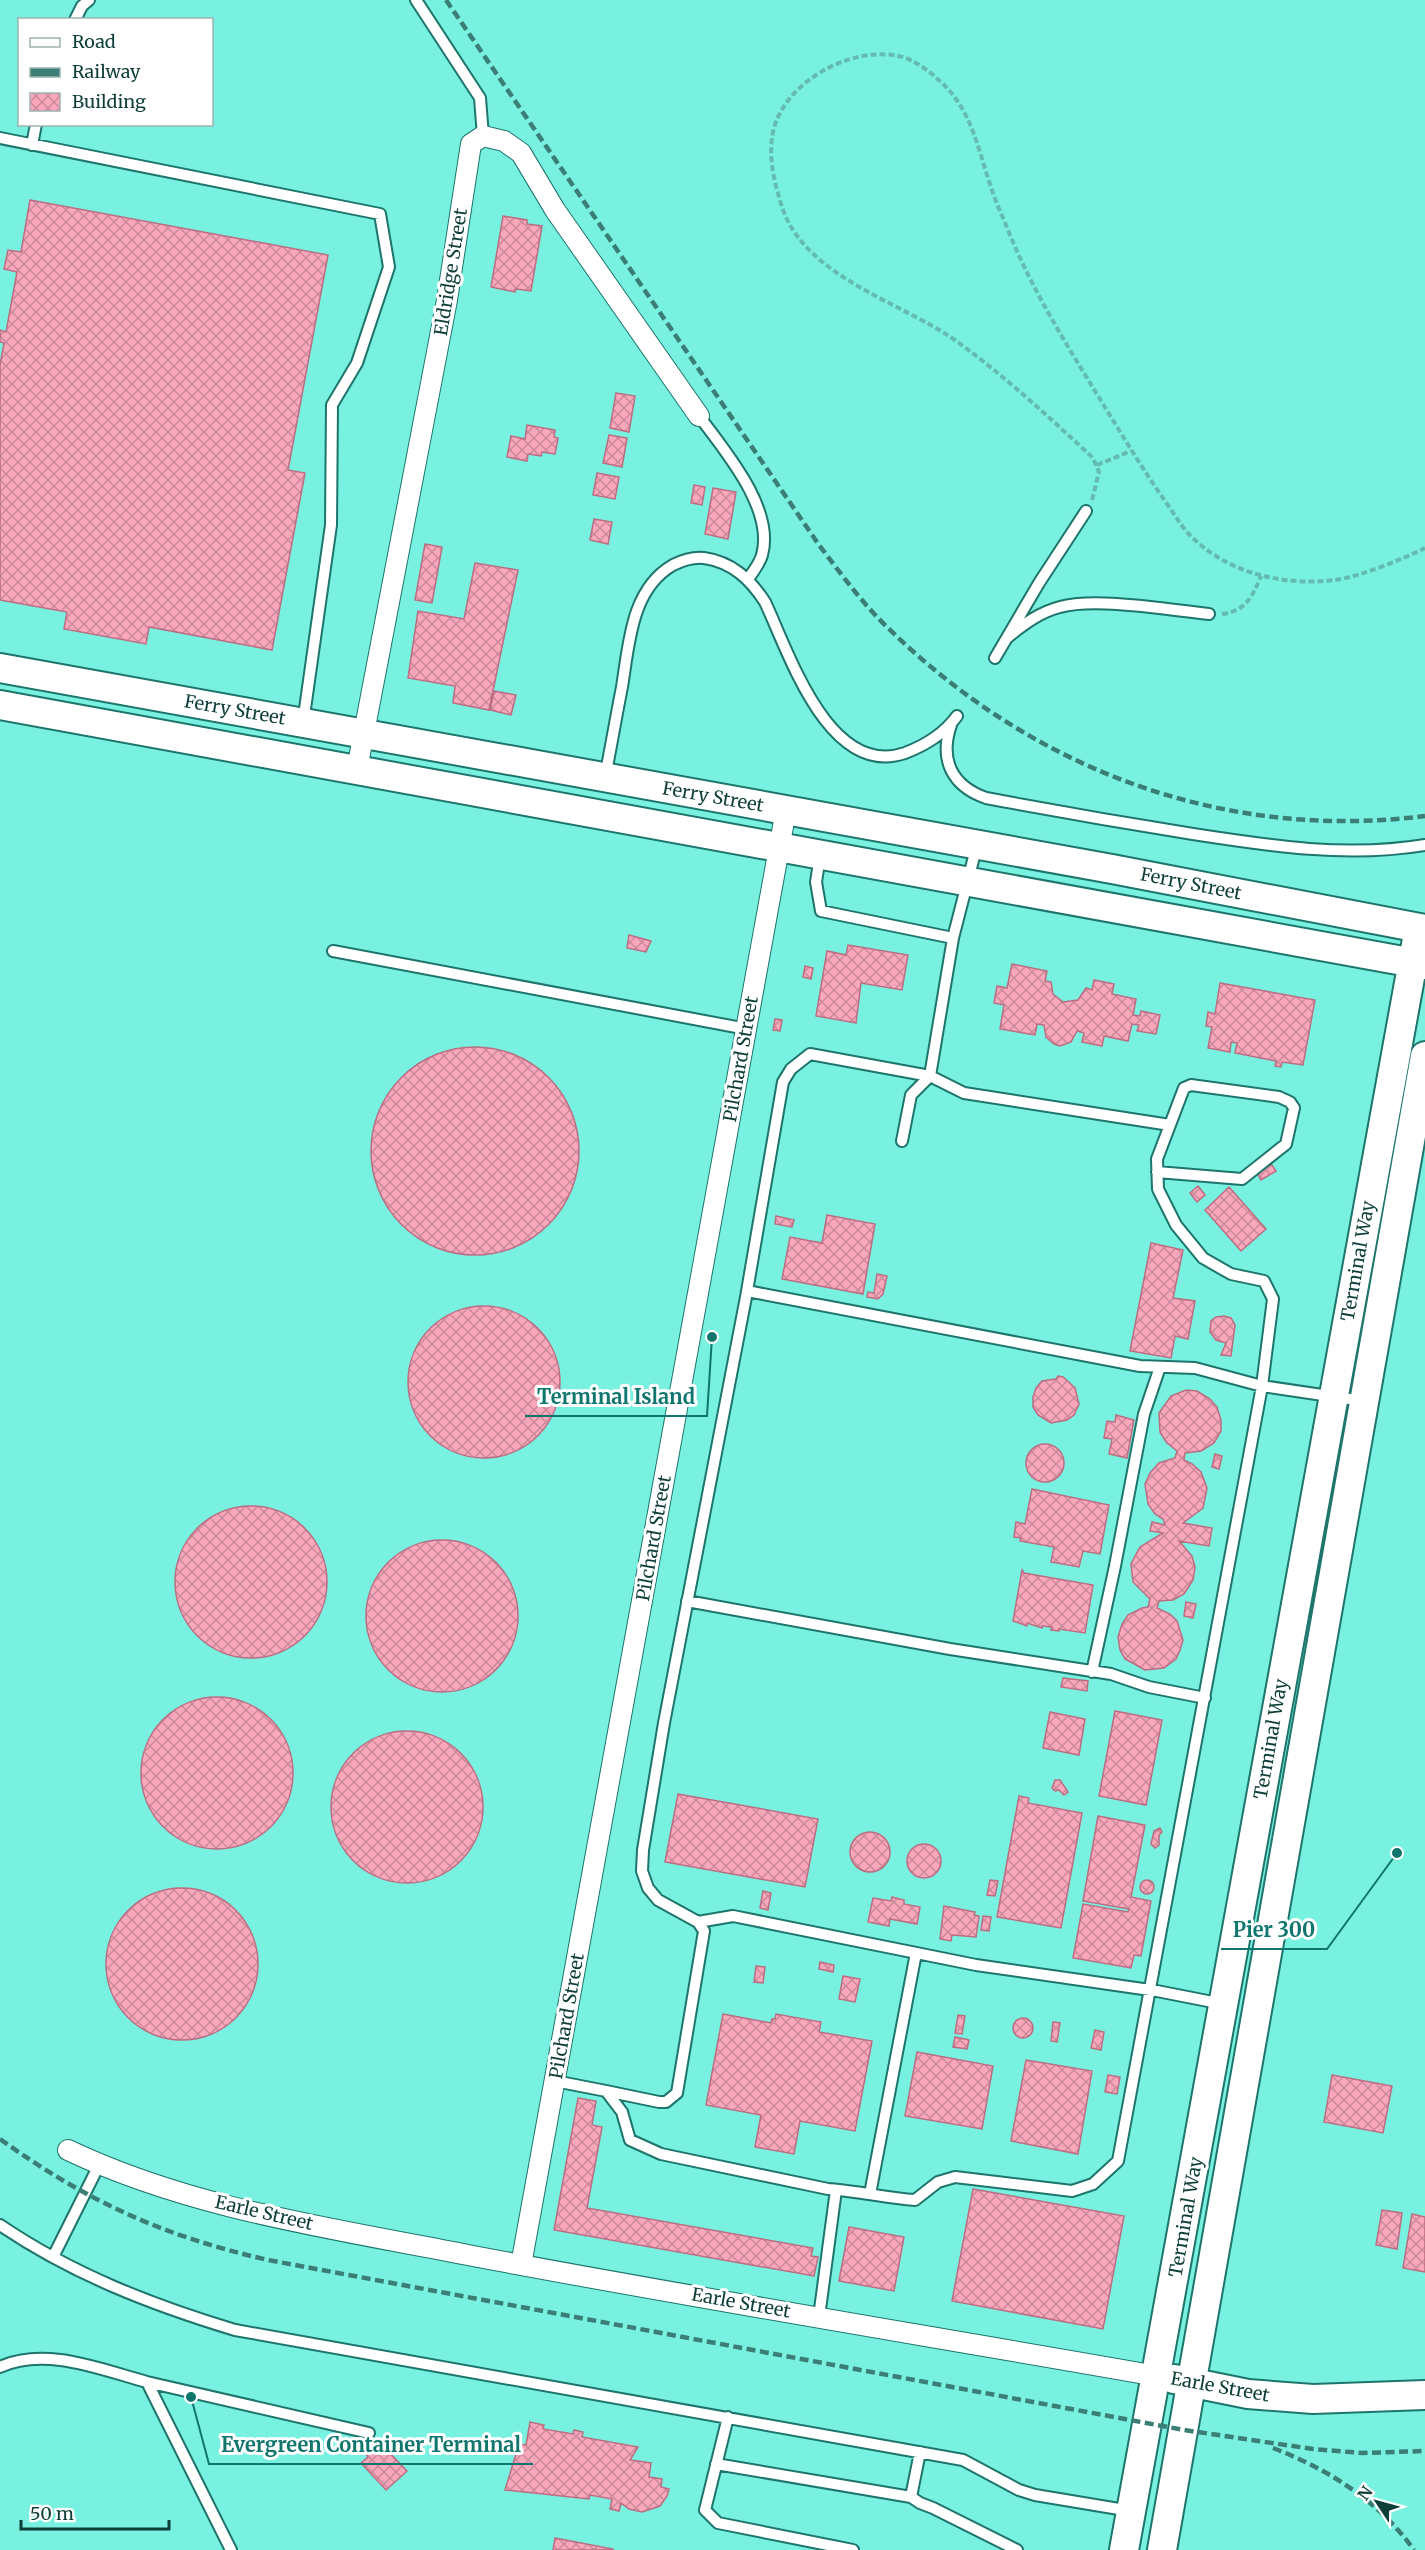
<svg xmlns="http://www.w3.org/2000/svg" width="1425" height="2550" viewBox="0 0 1425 2550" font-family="Merriweather,serif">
	<defs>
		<pattern id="building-cross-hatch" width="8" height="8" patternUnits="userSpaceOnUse" patternTransform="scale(1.5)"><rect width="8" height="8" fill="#faa7bb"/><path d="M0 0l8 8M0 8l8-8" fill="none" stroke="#c98999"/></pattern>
	</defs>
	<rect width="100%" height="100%" fill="#90faeb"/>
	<!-- built -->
	<path fill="#79f1e1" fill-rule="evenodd" d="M 0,0 L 1425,0 L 1425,2550 L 0,2550 ZM 20,20 L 212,20 L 212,124 L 20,124 Z"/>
	<!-- building -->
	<path fill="url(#building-cross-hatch)" stroke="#bb6d81" stroke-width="1.5" d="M 30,200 L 328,255 L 288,470 L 305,473 L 272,650 L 149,627 L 146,644 L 64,629 L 67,612 L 0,600 L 0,365 L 4,343 L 0,342 L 0,330 L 6,332 L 17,272 L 4,269 L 8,250 L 21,252 Z
		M 503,216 L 527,220 L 527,224 L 542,226 L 531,291 L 516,289 L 515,292 L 491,287 Z
		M 616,393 L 635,396 L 629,432 L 610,428 Z
		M 527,425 L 555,430 L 554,437 L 558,438 L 555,454 L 542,452 L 541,456 L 528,454 L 527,461 L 507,457 L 511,436 L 525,439 Z
		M 609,435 L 627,438 L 622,467 L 603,463 Z
		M 597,473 L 619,477 L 615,499 L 593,495 Z
		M 694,485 L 705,487 L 702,505 L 691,503 Z
		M 713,488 L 736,492 L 728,539 L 705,534 Z
		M 594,519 L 612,522 L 608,544 L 590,540 Z
		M 425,544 L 442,547 L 432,603 L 415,600 Z
		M 475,563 L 518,570 L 489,710 L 453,703 L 455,686 L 408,678 L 418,611 L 464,619 Z
		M 494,691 L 516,695 L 511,715 L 490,710 Z
		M 629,935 L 651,941 L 646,952 L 627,948 Z
		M 848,945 L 908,955 L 902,990 L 861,983 L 856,1023 L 816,1016 L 827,951 L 846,955 Z
		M 1012,964 L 1047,971 L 1045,981 L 1051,982 L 1053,994 L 1063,1002 L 1078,1000 L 1086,988 L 1092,990 L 1094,980 L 1114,984 L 1112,994 L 1136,999 L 1133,1015 L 1140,1016 L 1141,1011 L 1160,1015 L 1156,1034 L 1137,1031 L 1139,1025 L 1132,1024 L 1128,1041 L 1104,1036 L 1102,1046 L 1082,1042 L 1084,1033 L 1077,1031 L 1071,1042 L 1060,1046 L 1054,1044 L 1046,1037 L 1044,1025 L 1037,1024 L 1035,1035 L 1000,1029 L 1004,1005 L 994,1003 L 997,986 L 1007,988 Z
		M 805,966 L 813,968 L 811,979 L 803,977 Z
		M 1220,983 L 1315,1000 L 1303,1065 L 1282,1062 L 1281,1067 L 1275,1066 L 1276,1061 L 1235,1053 L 1237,1043 L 1231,1042 L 1230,1052 L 1208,1048 L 1212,1027 L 1206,1026 L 1208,1012 L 1215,1014 Z
		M 775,1019 L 782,1020 L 780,1031 L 773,1030 Z
		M371 1151a104 104 0 1 1 208 0a104 104 0 1 1-208 0Z
		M 1271,1164 L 1276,1171 L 1261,1180 L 1257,1173 Z
		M 1198,1186 L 1205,1195 L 1197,1202 L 1190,1193 Z
		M 1229,1187 L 1266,1229 L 1241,1251 L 1205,1210 Z
		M 827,1215 L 875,1224 L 863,1294 L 782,1279 L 790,1237 L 822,1243 Z
		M 776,1216 L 794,1220 L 792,1227 L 775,1224 Z
		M 1151,1243 L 1183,1250 L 1173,1298 L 1195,1301 L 1188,1339 L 1175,1336 L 1171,1358 L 1130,1351 Z
		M 877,1274 L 887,1276 L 883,1294 L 878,1299 L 867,1297 L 868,1292 L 874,1293 Z
		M408 1382a76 76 0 1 1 152 0a76 76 0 1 1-152 0Z
		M 1224,1316 L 1231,1318 L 1235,1325 L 1231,1356 L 1221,1355 L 1226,1343 L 1216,1340 L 1210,1332 L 1211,1321 L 1216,1317 Z
		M 1058,1376 L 1063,1377 L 1075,1388 L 1079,1404 L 1074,1415 L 1067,1420 L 1051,1423 L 1038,1415 L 1033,1407 L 1033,1397 L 1036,1388 L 1042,1381 L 1056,1379 Z
		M 1186,1390 L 1197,1391 L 1210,1399 L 1217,1407 L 1221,1420 L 1221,1431 L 1214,1443 L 1201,1451 L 1185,1453 L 1184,1460 L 1192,1464 L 1201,1472 L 1207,1488 L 1203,1508 L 1183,1523 L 1212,1528 L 1209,1546 L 1179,1541 L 1192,1556 L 1195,1567 L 1193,1580 L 1184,1594 L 1173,1600 L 1159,1601 L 1157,1608 L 1170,1614 L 1177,1621 L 1183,1640 L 1180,1650 L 1176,1659 L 1164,1668 L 1145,1670 L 1125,1659 L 1120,1650 L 1118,1637 L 1122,1624 L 1128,1615 L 1142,1608 L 1148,1607 L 1150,1599 L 1133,1582 L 1131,1564 L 1140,1547 L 1163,1533 L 1150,1531 L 1152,1522 L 1165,1525 L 1163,1519 L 1155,1514 L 1148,1504 L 1145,1484 L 1150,1473 L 1159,1463 L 1175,1458 L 1177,1451 L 1166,1442 L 1160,1432 L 1159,1413 L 1171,1396 Z
		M 1116,1415 L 1134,1420 L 1127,1458 L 1109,1454 L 1112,1439 L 1104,1438 L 1107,1421 L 1115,1422 Z
		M1026 1463a19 19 0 1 1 38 0a19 19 0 1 1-38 0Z
		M 1215,1454 L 1222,1456 L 1219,1469 L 1212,1467 Z
		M 1032,1489 L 1109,1505 L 1100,1554 L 1083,1551 L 1079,1567 L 1051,1562 L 1054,1547 L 1020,1541 L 1021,1538 L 1014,1537 L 1016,1522 L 1025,1524 Z
		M175 1582a76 76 0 1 1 152 0a76 76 0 1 1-152 0Z
		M366 1616a76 76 0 1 1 152 0a76 76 0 1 1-152 0Z
		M 1022,1570 L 1024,1573 L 1093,1585 L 1085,1633 L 1059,1629 L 1059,1631 L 1051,1630 L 1052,1627 L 1042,1626 L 1042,1628 L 1027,1623 L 1027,1626 L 1013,1621 Z
		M 1186,1602 L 1196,1604 L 1193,1618 L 1184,1616 Z
		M 1063,1678 L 1088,1681 L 1087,1691 L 1061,1687 Z
		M141 1773a76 76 0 1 1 152 0a76 76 0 1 1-152 0Z
		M 1115,1711 L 1162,1720 L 1146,1805 L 1099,1796 Z
		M 1050,1712 L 1085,1719 L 1079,1755 L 1043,1748 Z
		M331 1807a76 76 0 1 1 152 0a76 76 0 1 1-152 0Z
		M 1055,1780 L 1060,1780 L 1068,1792 L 1064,1795 L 1059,1790 L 1055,1791 L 1052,1788 Z
		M 678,1794 L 818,1819 L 805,1887 L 665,1862 Z
		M 1019,1796 L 1029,1798 L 1028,1803 L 1082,1813 L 1061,1928 L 997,1917 Z
		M 1098,1816 L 1145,1825 L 1131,1897 L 1151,1901 L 1141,1956 L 1134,1955 L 1131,1968 L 1073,1958 L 1083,1904 L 1128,1912 L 1129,1909 L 1083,1901 Z
		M 1160,1828 L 1162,1832 L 1159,1835 L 1159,1845 L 1155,1848 L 1151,1844 L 1154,1831 Z
		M850 1852a20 20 0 1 1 40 0a20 20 0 1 1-40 0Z
		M907 1861a17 17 0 1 1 34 0a17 17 0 1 1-34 0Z
		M 990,1880 L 998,1881 L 995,1896 L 987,1895 Z
		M1140 1887a7 7 0 1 1 14 0a7 7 0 1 1-14 0Z
		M106 1964a76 76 0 1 1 152 0a76 76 0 1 1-152 0Z
		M 763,1891 L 771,1893 L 768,1910 L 760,1908 Z
		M 892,1897 L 904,1900 L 904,1904 L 920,1907 L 917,1924 L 890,1919 L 889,1926 L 868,1922 L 873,1898 L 891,1901 Z
		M 944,1906 L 975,1912 L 974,1915 L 979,1916 L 976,1937 L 952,1935 L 951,1941 L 940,1939 Z
		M 983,1916 L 991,1917 L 989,1931 L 981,1930 Z
		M 820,1962 L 834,1965 L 833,1972 L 819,1969 Z
		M 756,1966 L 765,1967 L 763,1983 L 754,1982 Z
		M 843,1976 L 860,1979 L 855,2002 L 839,1999 Z
		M 723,2014 L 771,2023 L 772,2019 L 775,2019 L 776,2014 L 821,2022 L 819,2032 L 872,2041 L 855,2131 L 800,2121 L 794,2154 L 755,2147 L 761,2115 L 706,2105 Z
		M 958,2015 L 965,2016 L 962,2034 L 955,2033 Z
		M1013 2028a10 10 0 1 1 20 0a10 10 0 1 1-20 0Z
		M 1053,2022 L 1060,2023 L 1057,2042 L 1051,2041 Z
		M 1095,2030 L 1104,2032 L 1101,2050 L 1091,2048 Z
		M 955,2037 L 969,2040 L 967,2049 L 953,2047 Z
		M 917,2052 L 993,2066 L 982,2129 L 905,2116 Z
		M 1026,2060 L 1092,2071 L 1078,2154 L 1011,2141 Z
		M 1108,2075 L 1120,2077 L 1117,2094 L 1105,2092 Z
		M 1332,2075 L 1392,2086 L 1383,2133 L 1324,2122 Z
		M 578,2098 L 596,2101 L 592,2125 L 602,2127 L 587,2208 L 813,2248 L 811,2256 L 818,2257 L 814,2276 L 554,2230 Z
		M 973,2189 L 1124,2216 L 1103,2329 L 952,2301 Z
		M 1382,2210 L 1402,2213 L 1397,2249 L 1376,2245 Z
		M 1412,2214 L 1425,2217 L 1425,2272 L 1403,2268 Z
		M 849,2227 L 904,2237 L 894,2291 L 839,2281 Z
		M 530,2422 L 544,2425 L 543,2429 L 573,2434 L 574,2430 L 583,2432 L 582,2437 L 638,2447 L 630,2460 L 651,2463 L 649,2477 L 662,2479 L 661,2487 L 669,2489 L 667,2496 L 660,2506 L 642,2512 L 629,2509 L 621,2503 L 619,2511 L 610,2509 L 612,2499 L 590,2495 L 589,2499 L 505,2490 L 519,2444 L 526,2445 Z
		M 382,2445 L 407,2471 L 386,2490 L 361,2463 L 368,2457 L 366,2454 L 373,2448 L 375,2451 Z
		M 555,2538 L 613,2549 L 613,2550 L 553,2550 Z"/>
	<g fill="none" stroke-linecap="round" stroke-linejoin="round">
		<!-- lane casing -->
		<g stroke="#1d756b" stroke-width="14">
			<path id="lane" d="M 416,0 L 480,98 L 483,136
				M 75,20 L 82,6 L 89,0
				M 0,138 L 380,214 L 389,267 L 357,363 L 332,405 L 331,525 L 303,723
				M 32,145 L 36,124
				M 699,416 C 725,451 775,509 762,555 C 760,563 753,572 748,579
				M 1008,637 C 1024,624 1040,612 1060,607 C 1096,597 1170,610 1209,614
				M 995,658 L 1039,583 L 1086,511
				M 951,725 C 939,760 952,786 986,798 C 1055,811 1124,823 1193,834 C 1270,846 1348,858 1425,845
				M 605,777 C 611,747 616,717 622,687 C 629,644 631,589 673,565 C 683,560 693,557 704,558 C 732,562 750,579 765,602 C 789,653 829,779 905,753 C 926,745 944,734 957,716
				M 977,845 L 953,938 L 930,1076 L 964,1093 L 1170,1125
				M 820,856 L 816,882 L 821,911 L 953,938
				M 333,951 L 747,1029
				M 902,1141 L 911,1095 L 930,1076
				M 747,1291 L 1140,1366 L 1195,1368 L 1262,1386 L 1363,1401
				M 687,1601 L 950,1649 L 1111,1674 L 1149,1687 L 1205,1698
				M 1092,1672 L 1115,1566 L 1144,1414 L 1160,1367
				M 698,1922 L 733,1916 L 976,1965 L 1157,1991 L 1223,2004
				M 555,2081 L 606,2091 L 622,2112 L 630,2140 L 661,2154 L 828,2189 C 858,2191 886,2198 915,2200 L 938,2182 L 955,2177 L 1072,2191 L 1093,2184 L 1118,2161 L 1262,1386 L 1273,1299 L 1264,1281 L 1231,1274 L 1203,1258 L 1176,1225 L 1158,1189 L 1157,1159 L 1184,1088 L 1191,1085 L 1279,1097 L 1290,1102 L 1294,1108 L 1286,1144 L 1242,1179 L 1157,1172
				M 606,2091 L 659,2102 L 666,2102 L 677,2093 L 704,1931 L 698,1922 L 658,1900 L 648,1888 L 642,1871 L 643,1850 L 664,1723 L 746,1297 L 783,1082 L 791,1069 L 810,1054 L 930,1076
				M 870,2194 L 916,1953
				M 0,2225 C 72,2274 152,2305 235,2330 L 963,2460 L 1019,2490 L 1035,2495 L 1131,2511
				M 53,2257 L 99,2165
				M 819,2317 L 836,2190
				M 0,2367 C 45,2346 102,2370 147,2382 L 231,2550
				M 147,2382 L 369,2433
				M 728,2417 L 705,2510 L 718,2523 L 853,2550
				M 920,2452 L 911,2497 L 920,2503 L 933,2508 L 1017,2550
				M 716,2464 L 911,2497"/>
		</g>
		<!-- street casing -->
		<g stroke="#1d756b" stroke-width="22">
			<path id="street" d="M 357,769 L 447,300 L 471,144 L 483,136 L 504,141 L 521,153 L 555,210 L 699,416
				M 68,2150 C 194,2210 337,2229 473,2256 C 700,2299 929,2336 1157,2376
				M 521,2265 L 786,810"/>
		</g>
		<!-- secondary casing -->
		<g stroke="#1d756b" stroke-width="32">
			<path id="secondary" d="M 0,668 L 1112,869 L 1425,929
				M 0,705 L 1425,965
				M 1174,2379 L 1248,2394 L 1313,2399 L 1425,2395
				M 1124,2550 L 1419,928
				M 1162,2550 L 1425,1056"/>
		</g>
		<!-- path -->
		<path stroke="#64bbaf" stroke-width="4" stroke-dasharray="6 3" stroke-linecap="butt" d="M 1097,465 L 1131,451
			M 1092,500 L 1099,472 L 1093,458 C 1050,418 1007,378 959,343 C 905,303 805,278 782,207 C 774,181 767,155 774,128 C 787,81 851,46 898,56 C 914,59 929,71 941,82 C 972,110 978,150 991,187 C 996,204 1004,219 1010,235 C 1035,296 1072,353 1106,409 C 1127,443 1147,476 1170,508 C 1177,518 1183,529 1192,537 C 1229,574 1285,586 1335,580 C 1359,577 1403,559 1425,548
			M 1222,614 C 1246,611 1252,597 1261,576"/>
		<!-- lane -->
		<use href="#lane" stroke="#fff" stroke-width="10"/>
		<!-- street -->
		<use href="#street" stroke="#fff" stroke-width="20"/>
		<!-- secondary -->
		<use href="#secondary" stroke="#fff" stroke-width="28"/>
		<!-- rail -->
		<path stroke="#3a7e75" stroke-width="4.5" stroke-dasharray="9 4.5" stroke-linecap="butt" d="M 446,0 L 819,545 C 838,570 857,596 879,619 C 1024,766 1218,842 1425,816
			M 0,2139 C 88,2202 163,2236 268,2260 L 1184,2430 L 1313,2449 L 1362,2453 L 1425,2451
			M 1273,2448 C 1328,2469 1379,2501 1414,2550"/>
	</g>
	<g text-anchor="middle" stroke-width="6" stroke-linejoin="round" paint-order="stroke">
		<!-- street labels -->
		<g font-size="18" fill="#0e3e38" stroke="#fff">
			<text transform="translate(451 272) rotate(-81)" y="6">Eldridge Street</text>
			<text transform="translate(235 710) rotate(10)" y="6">Ferry Street</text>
			<text transform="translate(713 797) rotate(10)" y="6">Ferry Street</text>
			<text transform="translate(1191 884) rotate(11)" y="6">Ferry Street</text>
			<text transform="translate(741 1059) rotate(-80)" y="6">Pilchard Street</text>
			<text transform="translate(1358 1261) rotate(-80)" y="6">Terminal Way</text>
			<text transform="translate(654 1538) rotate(-80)" y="6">Pilchard Street</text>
			<text transform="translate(1271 1739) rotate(-80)" y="6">Terminal Way</text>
			<text transform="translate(567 2016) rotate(-80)" y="6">Pilchard Street</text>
			<text transform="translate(264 2213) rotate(13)" y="6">Earle Street</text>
			<text transform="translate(1186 2217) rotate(-80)" y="6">Terminal Way</text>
			<text transform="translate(741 2303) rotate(10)" y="6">Earle Street</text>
			<text transform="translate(1220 2387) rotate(10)" y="6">Earle Street</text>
		</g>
	</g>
	<!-- callouts -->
	<path fill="none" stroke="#0f766e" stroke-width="2" d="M712 1337L707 1416H525M1397 1853L1327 1949H1221M191 2397L209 2464H533"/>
	<g fill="#0f766e" stroke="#fff" stroke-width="2">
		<circle cx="712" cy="1337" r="6"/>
		<circle cx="1397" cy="1853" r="6"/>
		<circle cx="191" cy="2397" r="6"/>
	</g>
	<g font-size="20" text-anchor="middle" font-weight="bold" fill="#0f766e" stroke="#fff" stroke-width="6" stroke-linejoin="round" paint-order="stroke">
		<text x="616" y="1404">Terminal Island</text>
		<text x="1274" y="1937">Pier 300</text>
		<text x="371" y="2452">Evergreen Container Terminal</text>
	</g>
	<!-- legend -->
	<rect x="18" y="18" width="195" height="108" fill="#ffffff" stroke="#9fb2af" stroke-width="1.5"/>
	<rect x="30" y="38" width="30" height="9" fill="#ffffff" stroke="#9fb2af" stroke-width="1.5"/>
	<text x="72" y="48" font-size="18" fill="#0e3e38">Road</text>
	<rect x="30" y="68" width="30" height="9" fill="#3a7e75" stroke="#9fb2af" stroke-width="1.5"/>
	<text x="72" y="78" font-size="18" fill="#0e3e38">Railway</text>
	<rect x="30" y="93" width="30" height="18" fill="url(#building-cross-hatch)" stroke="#9fb2af" stroke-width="1.5"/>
	<text x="72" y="108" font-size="18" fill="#0e3e38">Building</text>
	<!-- north arrow -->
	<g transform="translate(1377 2502) rotate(306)" stroke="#ffffff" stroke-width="4.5" paint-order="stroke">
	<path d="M0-4.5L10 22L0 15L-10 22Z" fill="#0e3e38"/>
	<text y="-9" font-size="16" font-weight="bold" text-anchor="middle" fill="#0e3e38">N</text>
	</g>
	<!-- scale -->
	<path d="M21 2520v9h148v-9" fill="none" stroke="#0e3e38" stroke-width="3"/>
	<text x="30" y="2520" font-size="18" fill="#0e3e38" stroke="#ffffff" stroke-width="4.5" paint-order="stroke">50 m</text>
</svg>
